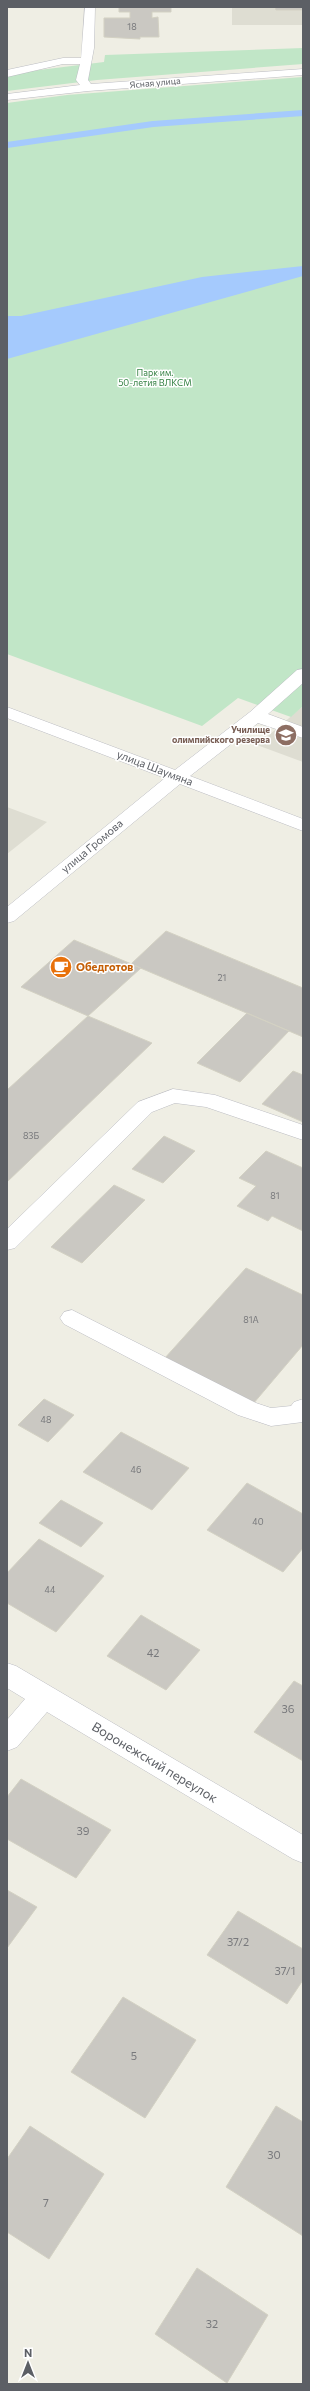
<svg xmlns="http://www.w3.org/2000/svg" width="310" height="2391" viewBox="0 0 310 2391" font-family="Commissioner,sans-serif">
	<rect width="100%" height="100%" fill="#efeee4"/>
	<!-- education -->
	<path fill="#deddd2" d="M 232,7 L 303,7 L 303,25 L 232,25 Z
		M 303,706 L 303,762 L 257,745 L 281,725 Z
		M 7,807 L 47,822 L 7,854 Z"/>
	<!-- green -->
	<path fill="#c1e6c7" d="M 303,48 L 303,64 L 97,80 L 7,91 L 7,74 L 104,62 L 105,55 Z
		M 303,77 L 303,706 L 291,717 L 238,698 L 202,726 L 7,654 L 7,103 L 67,95 Z"/>
	<!-- water -->
	<path fill="#a5cafd" d="M 303,266 L 303,276 L 7,359 L 7,316 L 21,316 L 202,277 Z"/>
	<g fill="none" stroke-linecap="round" stroke-linejoin="round">
		<!-- stream -->
		<path stroke="#a5cafd" stroke-width="6" d="M 7,145 L 153,124 L 303,113"/>
	</g>
	<!-- building -->
	<path fill="#cac8c2" stroke="#d3d1c3" d="M 119,7 L 171,7 L 171,12 L 152,12 L 152,18 L 158,17 L 159,37 L 140,37 L 140,39 L 104,37 L 104,18 L 130,18 L 130,12 L 119,12 Z
		M 275,7 L 303,7 L 303,10 L 276,10 Z
		M 166,931 L 303,988 L 303,1037 L 131,964 Z
		M 74,940 L 141,968 L 88,1016 L 21,987 Z
		M 247,1013 L 289,1031 L 240,1082 L 197,1063 Z
		M 88,1016 L 152,1043 L 7,1182 L 7,1090 Z
		M 293,1071 L 303,1075 L 303,1122 L 262,1104 Z
		M 164,1136 L 195,1151 L 163,1183 L 132,1169 Z
		M 266,1151 L 303,1168 L 303,1231 L 272,1216 L 268,1221 L 237,1206 L 256,1186 L 239,1178 Z
		M 114,1185 L 145,1200 L 82,1263 L 51,1247 Z
		M 246,1268 L 303,1295 L 303,1345 L 253,1404 L 164,1359 Z
		M 44,1399 L 74,1415 L 48,1442 L 18,1425 Z
		M 121,1432 L 189,1468 L 152,1510 L 83,1472 Z
		M 247,1483 L 303,1514 L 303,1548 L 283,1572 L 207,1530 Z
		M 61,1500 L 103,1523 L 81,1547 L 39,1523 Z
		M 39,1539 L 104,1576 L 56,1632 L 7,1603 L 7,1573 Z
		M 141,1615 L 200,1650 L 166,1690 L 107,1656 Z
		M 294,1681 L 303,1686 L 303,1761 L 254,1732 Z
		M 21,1779 L 111,1830 L 76,1878 L 7,1839 L 7,1797 Z
		M 7,1890 L 37,1907 L 7,1948 Z
		M 238,1911 L 303,1949 L 303,1980 L 287,2004 L 207,1955 Z
		M 123,1997 L 196,2040 L 145,2118 L 71,2072 Z
		M 276,2106 L 303,2122 L 303,2236 L 226,2187 Z
		M 30,2126 L 104,2174 L 49,2259 L 7,2232 L 7,2159 Z
		M 197,2268 L 268,2315 L 227,2383 L 155,2334 Z"/>
	<g fill="none" stroke-linecap="round" stroke-linejoin="round">
		<!-- minor casing -->
		<g stroke="#bcbdc3" stroke-width="1">
			<path id="minor" d="M 85,7 L 95,7 L 94,48 L 88,80 L 91,84 L 303,69 L 303,75 L 88,91 L 7,100 L 7,94 L 80,85 L 76,80 L 80,64 L 63,64 L 7,77 L 7,70 L 63,58 L 81,58 Z
				M 303,669 L 303,683 L 268,714 L 303,727 L 303,738 L 258,723 L 190,776 L 303,819 L 303,831 L 180,784 L 14,921 L 7,923 L 7,907 L 165,778 L 7,718 L 7,707 L 175,770 L 250,712 L 297,670 Z
				M 173,1089 L 215,1095 L 303,1125 L 303,1140 L 206,1107 L 175,1103 L 152,1112 L 15,1248 L 7,1250 L 7,1229 L 138,1102 Z
				M 72,1310 L 256,1403 L 271,1408 L 291,1406 L 294,1402 L 303,1399 L 303,1422 L 271,1426 L 238,1415 L 64,1324 L 60,1318 L 64,1312 Z
				M 7,1663 L 16,1666 L 303,1835 L 303,1863 L 293,1859 L 47,1712 L 17,1747 L 7,1751 L 7,1720 L 25,1699 L 7,1688 Z"/>
		</g>
		<!-- minor -->
		<use href="#minor" fill="#fff" fill-rule="evenodd"/>
	</g>
	<!-- icons -->
	<defs>
		<g id="university-disc" transform="scale(1.15)"><circle r="9.5" fill="#8d6e63" stroke="#fff"/><path d="M0-5L7-2L0 1L-7-2ZM-4 1L0 2.5L4 1V4Q0 6-4 4Z" fill="#fff"/></g>
		<g id="cafe-disc" transform="scale(1.15)"><circle r="9.5" fill="#e8710a" stroke="#fff"/><path d="M-5.5-4.5H6V0H3Q3 3.5 0 3.5H-2.5Q-5.5 3.5-5.5 0ZM3-3.2v2h1.7v-2ZM-6 4.5H4V6H-6Z" fill="#fff"/></g>
	</defs>
	<g fill-rule="evenodd">
		<use href="#university-disc" x="286" y="735"/>
		<use href="#cafe-disc" x="61" y="967"/>
	</g>
	<g text-anchor="middle" stroke-width="3" stroke-linejoin="round" paint-order="stroke">
		<!-- number labels -->
		<g font-size="9" fill="#78797c">
			<text x="132" y="30">18</text>
			<text x="222" y="981">21</text>
			<text x="31" y="1139">83Б</text>
			<text x="275" y="1199">81</text>
			<text x="251" y="1323">81А</text>
			<text x="46" y="1423">48</text>
			<text x="136" y="1473">46</text>
			<text x="258" y="1525">40</text>
			<text x="50" y="1593">44</text>
		</g>
		<!-- far-street labels -->
		<g font-size="9" fill="#5c5f65" stroke="#fff">
			<text transform="translate(155 83) rotate(-5)" y="3">Ясная улица</text>
		</g>
		<!-- far-park labels -->
		<g font-size="9" fill="#368245" stroke="#fff">
			<text x="155" y="376">Парк им.<tspan x="155" dy="10">50-летия ВЛКСМ</tspan></text>
		</g>
		<!-- far-education labels -->
		<g font-size="9" font-weight="bold" fill="#785e54" stroke="#fff" text-anchor="end">
			<text x="270" y="733">Училище<tspan x="270" dy="10">олимпийского резерва</tspan></text>
		</g>
		<!-- street labels -->
		<g font-size="11" fill="#5c5f65" stroke="#fff">
			<text transform="translate(155 768) rotate(21)" y="4">улица Шаумяна</text>
			<text transform="translate(92 846) rotate(-40)" y="4">улица Громова</text>
		</g>
		<!-- food labels -->
		<g font-size="11" font-weight="bold" fill="#c56008" stroke="#fff" text-anchor="start">
			<text x="76" y="971">Обедготов</text>
		</g>
		<!-- near-number labels -->
		<g font-size="11" fill="#78797c">
			<text x="153" y="1657">42</text>
			<text x="288" y="1713">36</text>
			<text x="83" y="1835">39</text>
			<text x="238" y="1946">37/2</text>
			<text x="285" y="1975">37/1</text>
			<text x="134" y="2060">5</text>
			<text x="274" y="2159">30</text>
			<text x="46" y="2207">7</text>
			<text x="212" y="2328">32</text>
		</g>
		<!-- near-street labels -->
		<g font-size="13" fill="#5c5f65" stroke="#fff">
			<text transform="translate(155 1762) rotate(31)" y="5">Воронежский переулок</text>
		</g>
	</g>
	<!-- border -->
	<rect width="310" height="2391" fill="none" stroke="#5c5f65" stroke-width="16"/>
	<!-- north arrow -->
	<g transform="translate(28 2363)" stroke="#ffffff" stroke-width="3" paint-order="stroke">
	<path d="M0-3L7 15L0 10L-7 15Z" fill="#5c5f65"/>
	<text y="-6" font-size="11" font-weight="bold" text-anchor="middle" fill="#5c5f65">N</text>
	</g>
</svg>
